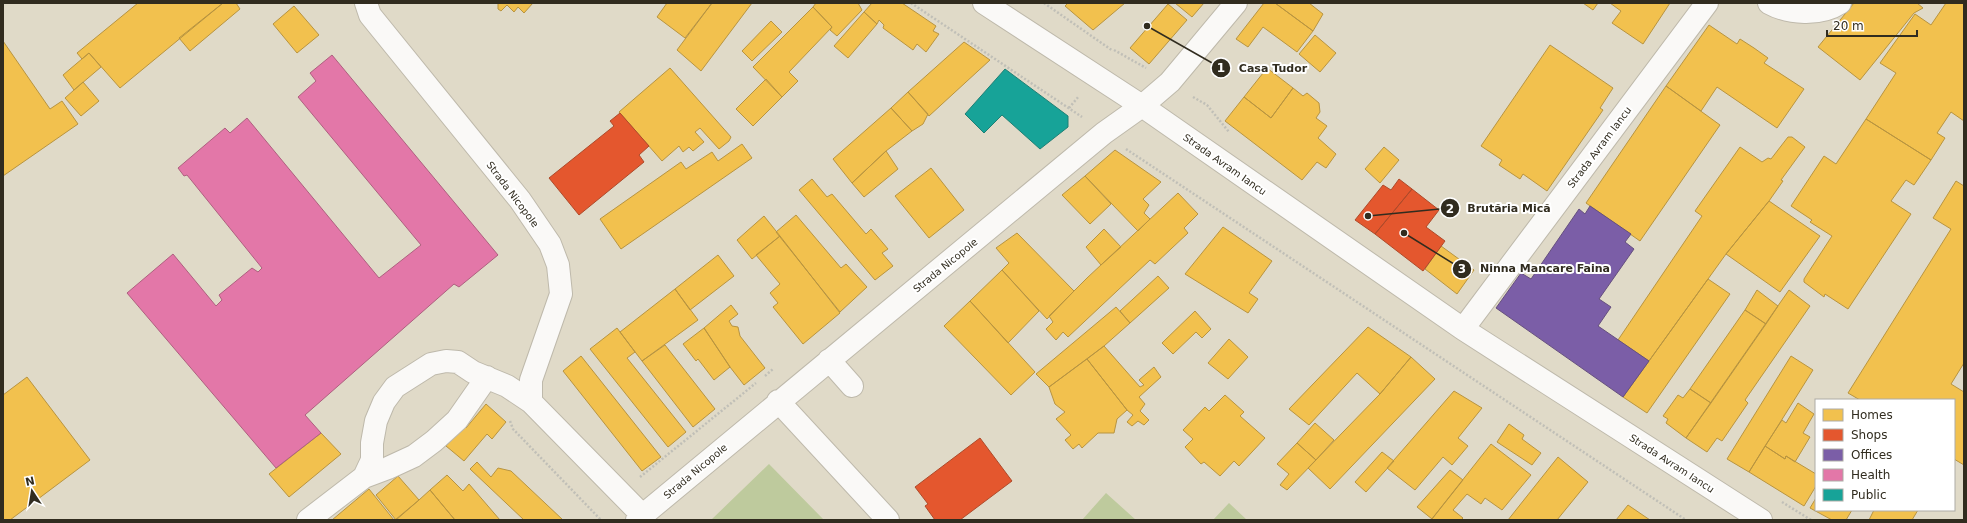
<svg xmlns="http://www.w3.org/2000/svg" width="1967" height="523" viewBox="0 0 1967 523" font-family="'DejaVu Sans',sans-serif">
	<rect width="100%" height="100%" fill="#e0dac8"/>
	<!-- green -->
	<path fill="#beca9d" d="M 769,464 L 824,520 L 711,520 Z
		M 1106,493 L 1136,520 L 1082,520 Z
		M 1229,503 L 1247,520 L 1213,520 Z"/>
	<!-- homes -->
	<path fill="#f2c14e" stroke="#b89440" d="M 138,3 L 223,3 L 120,88 L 89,53 L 82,59 L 77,53 Z
		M 223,3 L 236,3 L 240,9 L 190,51 L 179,38 Z
		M 498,3 L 533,3 L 524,13 L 518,7 L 514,12 L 507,5 L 501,11 L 498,9 Z
		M 667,3 L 712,3 L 685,38 L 657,17 Z
		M 712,3 L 752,3 L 701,71 L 677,50 Z
		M 816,3 L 858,3 L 862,10 L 837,36 L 830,30 L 832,27 L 813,7 Z
		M 872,3 L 902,3 L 936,26 L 933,31 L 939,34 L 926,52 L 917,44 L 913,50 L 883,28 L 884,25 L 879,20 L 877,24 L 864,12 Z
		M 1068,3 L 1125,3 L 1093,30 L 1065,6 Z
		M 1175,3 L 1204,3 L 1192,17 Z
		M 1264,3 L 1275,3 L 1313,31 L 1297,52 L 1263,27 L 1248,47 L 1236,39 Z
		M 1275,3 L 1309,3 L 1323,14 L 1313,31 Z
		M 1583,3 L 1598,3 L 1593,10 Z
		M 1610,3 L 1670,3 L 1643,44 L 1612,23 L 1621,11 Z
		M 1854,3 L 1917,3 L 1923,8 L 1914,13 L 1860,80 L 1818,47 Z
		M 1946,3 L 1964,3 L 1964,121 L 1951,112 L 1937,133 L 1945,138 L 1931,160 L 1866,119 L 1896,73 L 1880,63 L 1915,14 L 1931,25 Z
		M 1168,4 L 1187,20 L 1149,64 L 1130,48 Z
		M 294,6 L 319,35 L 297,53 L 273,24 Z
		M 813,7 L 832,27 L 789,72 L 798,81 L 782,97 L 753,67 Z
		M 864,12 L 877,24 L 848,58 L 834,46 Z
		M 771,21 L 782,32 L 752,61 L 742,51 Z
		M 1709,25 L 1737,44 L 1740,39 L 1754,48 L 1768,58 L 1764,63 L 1804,89 L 1777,128 L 1717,87 L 1701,111 L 1666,86 Z
		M 1315,35 L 1336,53 L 1320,72 L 1299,54 Z
		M 3,41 L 50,109 L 62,101 L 78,124 L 3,176 Z
		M 964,42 L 990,60 L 929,116 L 908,92 Z
		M 1550,45 L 1613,88 L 1600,108 L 1603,110 L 1547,191 L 1523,174 L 1520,179 L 1499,165 L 1502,160 L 1481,146 Z
		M 89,53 L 101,67 L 74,90 L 63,75 Z
		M 670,68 L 731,137 L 729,141 L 719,149 L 700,128 L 695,132 L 704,142 L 693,151 L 689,147 L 683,152 L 679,146 L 662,161 L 619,112 Z
		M 1267,68 L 1293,88 L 1271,118 L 1244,97 Z
		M 766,79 L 782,97 L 753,126 L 736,109 Z
		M 83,82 L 99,101 L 81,116 L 65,98 Z
		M 1666,86 L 1720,125 L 1640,241 L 1586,203 Z
		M 1293,88 L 1303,96 L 1307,93 L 1319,103 L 1320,112 L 1316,118 L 1327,126 L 1318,138 L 1336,154 L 1326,168 L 1317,162 L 1302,180 L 1225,121 L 1244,97 L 1271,118 Z
		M 908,92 L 928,114 L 923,124 L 912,131 L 891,108 Z
		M 891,108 L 912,131 L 886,151 L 852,183 L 833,159 Z
		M 1866,119 L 1931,160 L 1914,185 L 1906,180 L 1891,201 L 1911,214 L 1848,309 L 1825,294 L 1824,297 L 1804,282 L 1804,279 L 1832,236 L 1810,222 L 1812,220 L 1791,206 L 1824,156 L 1836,164 Z
		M 1788,137 L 1792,137 L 1805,147 L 1781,180 L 1783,181 L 1769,201 L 1726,254 L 1649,361 L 1618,340 L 1702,216 L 1695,211 L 1740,147 L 1762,162 L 1768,158 L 1771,159 Z
		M 742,144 L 752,158 L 621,249 L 600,219 L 681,162 L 686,169 L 712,152 L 718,161 Z
		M 1384,147 L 1399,160 L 1380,183 L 1365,169 Z
		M 1115,150 L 1161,182 L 1143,199 L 1149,205 L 1144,213 L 1150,219 L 1138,231 L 1085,176 Z
		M 886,151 L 898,169 L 864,197 L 852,183 Z
		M 931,168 L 964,210 L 929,238 L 895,196 Z
		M 1085,176 L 1111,204 L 1090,224 L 1062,195 Z
		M 812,179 L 827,197 L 832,194 L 866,234 L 871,229 L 888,249 L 882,253 L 893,266 L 875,280 L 799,190 Z
		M 1956,181 L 1964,186 L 1964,363 L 1951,384 L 1964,392 L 1964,465 L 1954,459 L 1954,400 L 1860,400 L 1848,393 L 1951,229 L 1933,218 Z
		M 1178,193 L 1198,214 L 1184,228 L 1188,233 L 1155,264 L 1150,260 L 1068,337 L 1063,332 L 1056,340 L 1046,329 L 1053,322 L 1049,316 L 1087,278 Z
		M 1769,201 L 1820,236 L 1780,292 L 1726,254 Z
		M 796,215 L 841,268 L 846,264 L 867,287 L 840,312 L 776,232 Z
		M 764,216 L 780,236 L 752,259 L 737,240 Z
		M 1223,227 L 1272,261 L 1249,293 L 1258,299 L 1248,313 L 1185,274 Z
		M 1104,229 L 1121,247 L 1101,265 L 1086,247 Z
		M 1017,233 L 1074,291 L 1047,319 L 1002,270 L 1009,263 L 996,248 Z
		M 780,236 L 840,313 L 803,344 L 773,307 L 778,303 L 770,293 L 780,284 L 756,255 Z
		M 1441,246 L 1474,270 L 1457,294 L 1425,269 Z
		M 718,255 L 734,276 L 690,310 L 675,289 Z
		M 1002,270 L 1039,311 L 1008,343 L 970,301 Z
		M 1158,276 L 1169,288 L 1130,323 L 1120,311 Z
		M 1708,279 L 1730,294 L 1647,413 L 1623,397 Z
		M 675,289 L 698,320 L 642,361 L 620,332 Z
		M 1757,290 L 1778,306 L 1766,324 L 1745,310 Z
		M 1789,290 L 1810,306 L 1745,400 L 1748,403 L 1722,441 L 1717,438 L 1707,452 L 1686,438 Z
		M 970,301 L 1035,372 L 1011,395 L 944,326 Z
		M 731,305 L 738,314 L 729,321 L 732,326 L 738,327 L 740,336 L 765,368 L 744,385 L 730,367 L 704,328 Z
		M 1116,307 L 1130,323 L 1104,346 L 1049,387 L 1036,374 Z
		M 1745,310 L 1766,324 L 1711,403 L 1690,389 Z
		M 1195,311 L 1211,329 L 1202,338 L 1196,332 L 1173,354 L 1162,343 Z
		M 1368,327 L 1411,357 L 1380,394 L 1357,373 L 1309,425 L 1289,409 Z
		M 617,328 L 635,352 L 627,358 L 686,432 L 668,447 L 590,349 Z
		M 704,328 L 730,367 L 714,380 L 698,359 L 696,361 L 683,344 Z
		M 1229,339 L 1248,357 L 1228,379 L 1208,363 Z
		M 665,345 L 715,409 L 693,427 L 642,361 Z
		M 1104,346 L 1140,387 L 1144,385 L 1139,380 L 1154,367 L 1161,377 L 1139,397 L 1145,404 L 1140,411 L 1149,420 L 1144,425 L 1138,421 L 1132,426 L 1127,422 L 1133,415 L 1127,410 L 1087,359 Z
		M 581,356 L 661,457 L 642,471 L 563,371 Z
		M 1791,356 L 1813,370 L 1749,472 L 1727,459 Z
		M 1411,357 L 1435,379 L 1330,489 L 1308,468 L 1380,394 Z
		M 1087,359 L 1127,410 L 1117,419 L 1114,433 L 1098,433 L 1082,448 L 1079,444 L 1073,449 L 1065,440 L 1071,435 L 1056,419 L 1065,412 L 1055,404 L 1049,387 Z
		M 27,377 L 90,460 L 10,520 L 3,520 L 3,395 Z
		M 1690,389 L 1711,403 L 1686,438 L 1666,423 L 1668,419 L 1663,416 L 1678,395 L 1683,398 Z
		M 1454,391 L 1482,408 L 1458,438 L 1468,446 L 1452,465 L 1443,457 L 1415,490 L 1387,468 Z
		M 1225,395 L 1244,412 L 1240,416 L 1265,438 L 1239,466 L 1234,461 L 1220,476 L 1204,462 L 1201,464 L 1185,447 L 1193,439 L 1183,430 L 1205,407 L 1209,411 Z
		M 1798,403 L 1814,414 L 1803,433 L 1810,437 L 1795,462 L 1786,456 L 1785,459 L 1765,446 L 1782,420 L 1786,423 Z
		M 486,404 L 506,422 L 492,439 L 487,434 L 464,461 L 446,446 L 464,425 L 466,428 Z
		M 1315,423 L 1334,440 L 1316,460 L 1297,443 Z
		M 1509,424 L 1524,435 L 1522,439 L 1541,453 L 1532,465 L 1497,442 Z
		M 321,433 L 341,454 L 289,497 L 269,474 Z
		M 1297,443 L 1316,460 L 1287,490 L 1280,485 L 1289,474 L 1277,464 Z
		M 1491,444 L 1531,475 L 1502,510 L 1485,498 L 1481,504 L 1467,494 L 1453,510 L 1463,518 L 1461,520 L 1431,520 Z
		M 1765,446 L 1785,459 L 1786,456 L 1816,474 L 1816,486 L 1804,506 L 1749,472 Z
		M 1382,452 L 1394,461 L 1366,492 L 1355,482 Z
		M 1558,457 L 1588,482 L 1557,520 L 1508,520 Z
		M 477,462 L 491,477 L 498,468 L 511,471 L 563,520 L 524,520 L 470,469 Z
		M 1450,470 L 1463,480 L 1432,519 L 1417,507 Z
		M 447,475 L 463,491 L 469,484 L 500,520 L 455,520 L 430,490 Z
		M 398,476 L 419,500 L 396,520 L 376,495 Z
		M 369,489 L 394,520 L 332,520 Z
		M 430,490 L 455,520 L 395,520 L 419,500 Z
		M 1816,498 L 1816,510 L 1852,510 L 1846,520 L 1832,520 L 1810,508 Z
		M 1628,505 L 1650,520 L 1616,520 Z
		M 1874,510 L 1918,510 L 1912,520 L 1869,520 Z"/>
	<!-- shops -->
	<path fill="#e4572e" stroke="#ae4a2a" d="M 620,113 L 649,146 L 639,155 L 644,162 L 579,215 L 549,178 L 614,126 L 610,121 Z
		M 1399,179 L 1412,189 L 1375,234 L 1355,220 L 1383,185 L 1391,190 Z
		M 1412,189 L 1439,210 L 1426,227 L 1445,241 L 1423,271 L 1375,234 Z
		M 980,438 L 1012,481 L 960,520 L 935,520 L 925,506 L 928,504 L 915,487 Z"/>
	<!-- offices -->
	<path fill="#7b5ea7" stroke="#654f7e" d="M 1590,206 L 1631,234 L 1625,242 L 1634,249 L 1599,299 L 1611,307 L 1598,326 L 1649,361 L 1623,397 L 1496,308 L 1521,273 L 1531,279 L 1579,209 L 1585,214 Z"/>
	<!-- health -->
	<path fill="#e377a8" stroke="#ae607f" d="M 332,55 L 498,255 L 459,287 L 454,284 L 305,415 L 321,433 L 276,468 L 127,293 L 173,254 L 216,306 L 222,300 L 219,295 L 252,268 L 258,272 L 262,268 L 187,175 L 184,176 L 178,168 L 225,128 L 230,133 L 247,118 L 379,278 L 421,245 L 298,97 L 316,81 L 310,73 Z"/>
	<!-- public -->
	<path fill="#17a398" stroke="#1f7f74" d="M 1005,69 L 1068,116 L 1068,127 L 1040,149 L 1002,115 L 984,133 L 965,114 Z"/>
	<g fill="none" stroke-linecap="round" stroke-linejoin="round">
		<!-- minor casing -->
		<g stroke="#beb9ab" stroke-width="24">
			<path id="minor" d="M 366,3 L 370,15 L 520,200 L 550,244 L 558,265 L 561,294 L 531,380 L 531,402 L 642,515
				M 984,3 L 1142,106 L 1463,329 L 1761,520
				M 1769,3 C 1789,14 1820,16 1840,3
				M 1463,329 L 1707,3
				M 829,360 L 852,386
				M 778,401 L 888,520
				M 364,477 L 372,460 L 372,443 L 376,421 L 384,402 L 395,387 L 431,364 L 446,361 L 458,362 L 473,372 L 507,386 L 531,402
				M 308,520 L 364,477 L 388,468 L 414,456 L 434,441 L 457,420 L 487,377
				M 637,520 L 1104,133 L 1142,106 L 1170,82 L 1236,3"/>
		</g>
		<!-- path -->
		<path stroke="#c0bfb7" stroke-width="2.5" stroke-dasharray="2 2" stroke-linecap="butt" d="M 911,3 L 1082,117
			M 1044,3 L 1113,51
			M 1114,50 L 1146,68
			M 1193,97 L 1207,105 L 1229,132
			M 1069,108 L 1079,96
			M 1126,149 L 1686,520
			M 765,376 L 773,369
			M 510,421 L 513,429 L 601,520
			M 640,477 L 756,383
			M 1782,502 L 1811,520"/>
		<!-- minor -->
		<use href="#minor" stroke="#faf9f7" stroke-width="22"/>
	</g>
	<g text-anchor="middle" stroke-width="4" stroke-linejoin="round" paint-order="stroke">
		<!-- street labels -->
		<g font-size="10" fill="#312c1f" stroke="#fff">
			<text transform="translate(1599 147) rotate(-53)" y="4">Strada Avram Iancu</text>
			<text transform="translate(1225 164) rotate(35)" y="4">Strada Avram Iancu</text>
			<text transform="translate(513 194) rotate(53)" y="4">Strada Nicopole</text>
			<text transform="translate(945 265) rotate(-39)" y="4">Strada Nicopole</text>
			<text transform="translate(1672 463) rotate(33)" y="4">Strada Avram Iancu</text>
			<text transform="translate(695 471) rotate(-40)" y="4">Strada Nicopole</text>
		</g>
	</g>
	<!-- callouts -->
	<path fill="none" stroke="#312c1f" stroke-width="1.5" d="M1147 26L1221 68M1368 216L1450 208M1404 233L1462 269"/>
	<g fill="#312c1f" stroke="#fff" stroke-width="1.5">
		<circle cx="1147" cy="26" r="4"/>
		<circle cx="1368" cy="216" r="4"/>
		<circle cx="1404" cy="233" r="4"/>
		<circle cx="1221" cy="68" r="10"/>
		<circle cx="1450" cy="208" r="10"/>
		<circle cx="1462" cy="269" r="10"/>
	</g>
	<g font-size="12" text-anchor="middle" font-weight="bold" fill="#fff">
		<text x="1221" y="72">1</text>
		<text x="1450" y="213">2</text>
		<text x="1462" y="273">3</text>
	</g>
	<g font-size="11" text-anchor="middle" font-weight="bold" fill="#312c1f" stroke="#fff" stroke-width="4" stroke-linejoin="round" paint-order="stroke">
		<text x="1273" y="72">Casa Tudor</text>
		<text x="1509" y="212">Brutăria Mică</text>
		<text x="1545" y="272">Ninna Mancare Faina</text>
	</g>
	<!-- border -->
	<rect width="1967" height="523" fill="none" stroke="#312c1f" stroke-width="8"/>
	<!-- legend -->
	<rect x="1815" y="399" width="140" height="112" fill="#ffffff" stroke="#adaba5"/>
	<rect x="1823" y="409" width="20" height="12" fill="#f2c14e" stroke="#adaba5"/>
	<text x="1851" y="419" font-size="12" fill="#312c1f">Homes</text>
	<rect x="1823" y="429" width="20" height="12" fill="#e4572e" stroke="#adaba5"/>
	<text x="1851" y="439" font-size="12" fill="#312c1f">Shops</text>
	<rect x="1823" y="449" width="20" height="12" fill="#7b5ea7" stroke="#adaba5"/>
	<text x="1851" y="459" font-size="12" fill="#312c1f">Offices</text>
	<rect x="1823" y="469" width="20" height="12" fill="#e377a8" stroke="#adaba5"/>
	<text x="1851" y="479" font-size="12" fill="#312c1f">Health</text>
	<rect x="1823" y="489" width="20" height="12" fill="#17a398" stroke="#adaba5"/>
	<text x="1851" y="499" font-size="12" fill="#312c1f">Public</text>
	<!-- north arrow -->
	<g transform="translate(32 491) rotate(348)" stroke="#ffffff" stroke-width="3" paint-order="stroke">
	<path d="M0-3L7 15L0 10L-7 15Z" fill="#312c1f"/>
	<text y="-6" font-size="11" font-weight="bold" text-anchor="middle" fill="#312c1f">N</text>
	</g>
	<!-- scale -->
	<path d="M1827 30v6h90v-6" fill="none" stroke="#312c1f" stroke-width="2"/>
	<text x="1833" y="30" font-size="12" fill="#312c1f" stroke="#ffffff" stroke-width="3" paint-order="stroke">20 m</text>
</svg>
